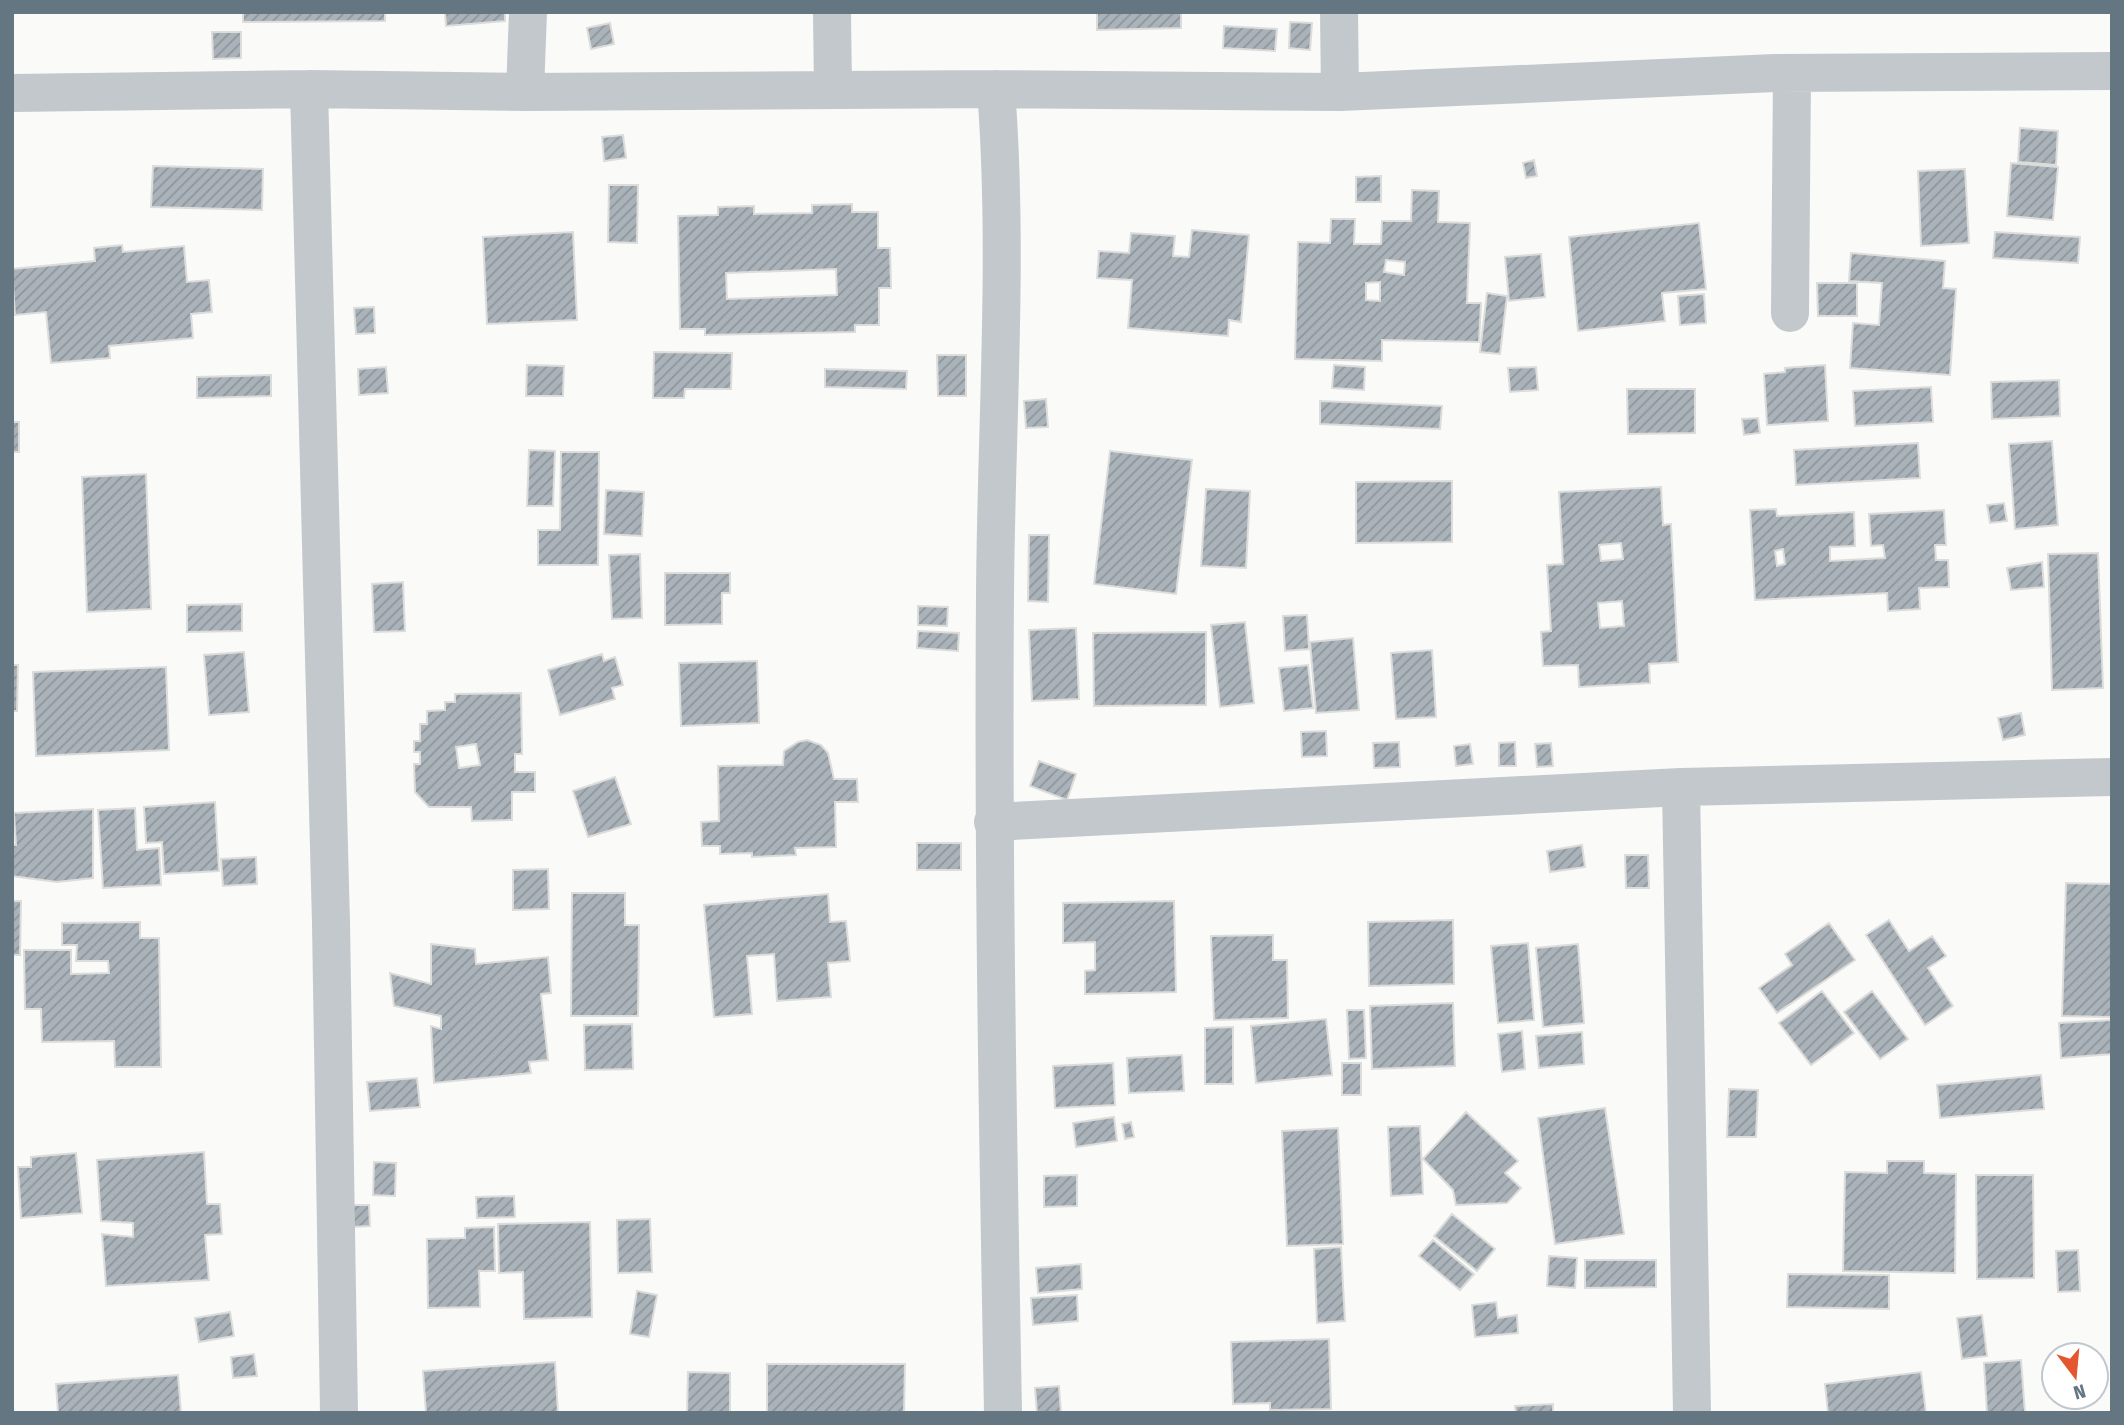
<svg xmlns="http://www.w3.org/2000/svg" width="2124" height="1425" viewBox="0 0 2124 1425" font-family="'Fira Sans Condensed',sans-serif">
	<defs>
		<pattern id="building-hatch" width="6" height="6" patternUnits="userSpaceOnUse" patternTransform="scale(1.75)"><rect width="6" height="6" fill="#aab3b9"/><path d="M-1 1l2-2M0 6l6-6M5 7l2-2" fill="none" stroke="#8e969c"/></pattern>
	</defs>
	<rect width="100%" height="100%" fill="#fafaf8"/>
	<!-- building -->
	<path fill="url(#building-hatch)" stroke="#dcdcda" stroke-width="2" fill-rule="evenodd" d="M 243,12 L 385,12 L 385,21 L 243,22 Z
		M 445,12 L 505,12 L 505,21 L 446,26 Z
		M 1097,12 L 1181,12 L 1181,28 L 1097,30 Z
		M 1290,22 L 1312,23 L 1310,50 L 1289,48 Z
		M 610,23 L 614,44 L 591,49 L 587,28 Z
		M 1224,26 L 1277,29 L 1275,51 L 1223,48 Z
		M 212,32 L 241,32 L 241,58 L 213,59 Z
		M 2020,128 L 2058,131 L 2056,165 L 2018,162 Z
		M 623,135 L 626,158 L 604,161 L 602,137 Z
		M 1534,160 L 1537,176 L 1526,178 L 1523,163 Z
		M 2011,163 L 2058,167 L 2053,220 L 2007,216 Z
		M 153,166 L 263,169 L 262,210 L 151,207 Z
		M 1965,169 L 1969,243 L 1921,246 L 1918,171 Z
		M 1381,176 L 1381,202 L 1356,202 L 1356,177 Z
		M 609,185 L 638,185 L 637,243 L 608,242 Z
		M 1412,190 L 1439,191 L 1438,222 L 1470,223 L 1467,303 L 1481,303 L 1479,342 L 1382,340 L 1382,361 L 1295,359 L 1298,242 L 1330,243 L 1331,219 L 1355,219 L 1354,244 L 1381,244 L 1382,221 L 1411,221 ZM 1386,260 L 1405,262 L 1404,275 L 1384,272 ZM 1380,282 L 1380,301 L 1366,300 L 1366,283 Z
		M 852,204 L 852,212 L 878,212 L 878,248 L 890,248 L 891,288 L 879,288 L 879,325 L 855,325 L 855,332 L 705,335 L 705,329 L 680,329 L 678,216 L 718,215 L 718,207 L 754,206 L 754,214 L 812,213 L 812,205 ZM 836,269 L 837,295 L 727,299 L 726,273 Z
		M 1699,223 L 1706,289 L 1662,293 L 1665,321 L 1578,331 L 1569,237 Z
		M 1192,230 L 1249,235 L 1241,322 L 1229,320 L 1228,336 L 1128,328 L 1132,280 L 1097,278 L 1099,251 L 1129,253 L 1131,233 L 1175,236 L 1173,256 L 1189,257 Z
		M 573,232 L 577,320 L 487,324 L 483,237 Z
		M 1995,232 L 2080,237 L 2078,263 L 1993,258 Z
		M 122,245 L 123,252 L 184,246 L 187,282 L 209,280 L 212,312 L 191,314 L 193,338 L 109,346 L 110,358 L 51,363 L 46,312 L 15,315 L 12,269 L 95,261 L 94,248 Z
		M 1851,253 L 1945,261 L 1943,288 L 1956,289 L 1950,375 L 1850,368 L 1853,323 L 1879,325 L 1882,283 L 1849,281 Z
		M 1541,254 L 1545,297 L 1509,301 L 1505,257 Z
		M 1817,283 L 1857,283 L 1857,316 L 1818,316 Z
		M 1487,293 L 1507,296 L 1500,354 L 1480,352 Z
		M 1704,294 L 1706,323 L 1680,325 L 1678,296 Z
		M 374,307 L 375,333 L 356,334 L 354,308 Z
		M 654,352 L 732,353 L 731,389 L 685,389 L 684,398 L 653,398 Z
		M 937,355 L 966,355 L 966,396 L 938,396 Z
		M 527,365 L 564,366 L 563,396 L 526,396 Z
		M 1334,365 L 1365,367 L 1364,390 L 1332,388 Z
		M 1825,365 L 1828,421 L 1767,425 L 1764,374 L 1785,372 L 1785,368 Z
		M 386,367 L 388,393 L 359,395 L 358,369 Z
		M 1536,367 L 1538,390 L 1510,392 L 1508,368 Z
		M 825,369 L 907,371 L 906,389 L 825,387 Z
		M 271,375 L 271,396 L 197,398 L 197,377 Z
		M 2059,380 L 2060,416 L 1992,419 L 1991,382 Z
		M 1931,387 L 1933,422 L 1855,426 L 1853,391 Z
		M 1627,389 L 1695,389 L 1695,433 L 1628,434 Z
		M 1046,399 L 1048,427 L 1026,428 L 1024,401 Z
		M 1320,401 L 1442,406 L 1440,429 L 1320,424 Z
		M 1758,418 L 1760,433 L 1744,435 L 1742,419 Z
		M 12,422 L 19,422 L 19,452 L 12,452 Z
		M 2052,441 L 2058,525 L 2015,529 L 2009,444 Z
		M 1918,443 L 1920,478 L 1796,485 L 1794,450 Z
		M 529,450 L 555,451 L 553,506 L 527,506 Z
		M 1110,451 L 1192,460 L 1176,594 L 1094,584 Z
		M 561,452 L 599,452 L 598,565 L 538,565 L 538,530 L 560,530 Z
		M 146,474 L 151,609 L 87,612 L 82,477 Z
		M 1452,481 L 1452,542 L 1356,543 L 1356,482 Z
		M 1661,487 L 1663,525 L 1671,524 L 1678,662 L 1649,664 L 1650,683 L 1579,687 L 1578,665 L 1543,666 L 1541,632 L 1551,631 L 1547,565 L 1563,564 L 1559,492 ZM 1621,543 L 1623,559 L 1601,561 L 1599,545 ZM 1622,601 L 1624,626 L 1600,628 L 1598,603 Z
		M 1206,489 L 1250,491 L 1246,568 L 1201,566 Z
		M 606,490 L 644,492 L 642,536 L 604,534 Z
		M 2004,503 L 2007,521 L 1990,523 L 1987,505 Z
		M 1776,509 L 1777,516 L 1854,512 L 1855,546 L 1830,547 L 1830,561 L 1885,558 L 1883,545 L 1871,546 L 1869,514 L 1944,510 L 1946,545 L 1935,545 L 1936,560 L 1948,560 L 1949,587 L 1919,588 L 1920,609 L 1888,611 L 1887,593 L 1755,600 L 1750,510 ZM 1783,549 L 1785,564 L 1777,566 L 1775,551 Z
		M 1029,535 L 1049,535 L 1048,602 L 1028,601 Z
		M 2098,553 L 2103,688 L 2052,690 L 2048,554 Z
		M 640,554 L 642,618 L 612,619 L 609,555 Z
		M 2042,562 L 2044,587 L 2011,590 L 2007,568 Z
		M 665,573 L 730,573 L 730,593 L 722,593 L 722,624 L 665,625 Z
		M 403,582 L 405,631 L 374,632 L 372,584 Z
		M 242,604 L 242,631 L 187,632 L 187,605 Z
		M 918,606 L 948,607 L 947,626 L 918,625 Z
		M 1307,615 L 1309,649 L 1285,651 L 1283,616 Z
		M 1245,622 L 1254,703 L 1220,707 L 1211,625 Z
		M 1076,628 L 1079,699 L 1032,701 L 1029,630 Z
		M 918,631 L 959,633 L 958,651 L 917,648 Z
		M 1206,632 L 1206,705 L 1094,706 L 1093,633 Z
		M 1353,638 L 1359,710 L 1316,713 L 1310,642 Z
		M 1432,650 L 1436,717 L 1396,719 L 1391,653 Z
		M 244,652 L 249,712 L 209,715 L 204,655 Z
		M 602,654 L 604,661 L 615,657 L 623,685 L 612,688 L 615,699 L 560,715 L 548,670 Z
		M 757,661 L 759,723 L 681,726 L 679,663 Z
		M 12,665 L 18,665 L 17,711 L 12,711 Z
		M 1308,665 L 1313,708 L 1284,711 L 1279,668 Z
		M 166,667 L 169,750 L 36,756 L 33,672 Z
		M 521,693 L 522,754 L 515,754 L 515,772 L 535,772 L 535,792 L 512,792 L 512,820 L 472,821 L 471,807 L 429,807 L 415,792 L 414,764 L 420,764 L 420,752 L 414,752 L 414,741 L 420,741 L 420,724 L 427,724 L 427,711 L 445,710 L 445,702 L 455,702 L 455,694 ZM 476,744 L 480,765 L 459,768 L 456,747 Z
		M 2021,713 L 2025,735 L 2003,740 L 1998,718 Z
		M 1326,731 L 1327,756 L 1302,757 L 1301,732 Z
		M 807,740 L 821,745 L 828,753 L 834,779 L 857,779 L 858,802 L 835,802 L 836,847 L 795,848 L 796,855 L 752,857 L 752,853 L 720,854 L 720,846 L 702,846 L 701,822 L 719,821 L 718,766 L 783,765 L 784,751 L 798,742 Z
		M 1399,742 L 1400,767 L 1374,768 L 1373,743 Z
		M 1515,742 L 1516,766 L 1499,766 L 1499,743 Z
		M 1551,743 L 1553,766 L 1537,767 L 1535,744 Z
		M 1470,744 L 1473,764 L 1456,766 L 1454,746 Z
		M 1039,761 L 1076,774 L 1067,800 L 1030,786 Z
		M 615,777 L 631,824 L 588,837 L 573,791 Z
		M 215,802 L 219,871 L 164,874 L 162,842 L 146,843 L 144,807 Z
		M 135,808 L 137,850 L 159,848 L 161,885 L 103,888 L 98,810 Z
		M 93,809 L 93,878 L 57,882 L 12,876 L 12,845 L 16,845 L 14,813 Z
		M 917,843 L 961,843 L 961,870 L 917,870 Z
		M 1582,845 L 1585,867 L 1550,872 L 1547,851 Z
		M 1625,855 L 1648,855 L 1649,888 L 1626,888 Z
		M 256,857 L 257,884 L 223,886 L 221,859 Z
		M 548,869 L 549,909 L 513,910 L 513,870 Z
		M 2066,883 L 2112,884 L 2112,1017 L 2062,1016 Z
		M 572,893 L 625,893 L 625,925 L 639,925 L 638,1016 L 571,1016 Z
		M 828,894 L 830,922 L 846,921 L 850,961 L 828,963 L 831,997 L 777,1001 L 774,954 L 747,956 L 752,1014 L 714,1017 L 704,905 Z
		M 12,901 L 21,901 L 20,955 L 12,955 Z
		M 1174,901 L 1176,992 L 1085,994 L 1085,971 L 1095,970 L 1095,942 L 1063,943 L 1063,903 Z
		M 1453,920 L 1454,984 L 1369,986 L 1368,922 Z
		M 1889,920 L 1909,951 L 1932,936 L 1946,956 L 1928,968 L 1953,1006 L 1925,1025 L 1866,935 Z
		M 140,922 L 140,938 L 159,938 L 161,1067 L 115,1067 L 114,1041 L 42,1042 L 41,1009 L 25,1009 L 24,950 L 71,950 L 71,974 L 109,973 L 108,961 L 76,961 L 77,945 L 62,945 L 62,923 Z
		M 1829,923 L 1855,960 L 1777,1013 L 1759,988 L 1792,965 L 1785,954 Z
		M 1273,935 L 1273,960 L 1287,960 L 1288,1018 L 1214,1020 L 1211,936 Z
		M 1528,943 L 1534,1020 L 1498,1023 L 1491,946 Z
		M 431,944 L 475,949 L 476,964 L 548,957 L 551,993 L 541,994 L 548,1060 L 529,1062 L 531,1073 L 434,1083 L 431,1026 L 441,1029 L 441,1016 L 394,1006 L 390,973 L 431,984 Z
		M 1578,944 L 1584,1023 L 1543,1027 L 1536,948 Z
		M 1822,991 L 1854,1033 L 1811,1065 L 1779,1023 Z
		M 1872,991 L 1908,1039 L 1880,1059 L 1844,1012 Z
		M 1453,1003 L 1455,1066 L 1372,1069 L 1370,1006 Z
		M 1347,1010 L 1364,1010 L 1366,1058 L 1349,1059 Z
		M 1326,1019 L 1332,1075 L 1256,1083 L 1251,1026 Z
		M 2112,1020 L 2112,1054 L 2061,1058 L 2059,1023 Z
		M 632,1024 L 633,1069 L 585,1070 L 584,1025 Z
		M 1233,1027 L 1233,1084 L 1205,1084 L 1205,1028 Z
		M 1522,1031 L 1525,1069 L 1502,1072 L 1498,1034 Z
		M 1582,1032 L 1584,1064 L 1539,1068 L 1536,1036 Z
		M 1182,1055 L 1184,1091 L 1129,1093 L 1127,1058 Z
		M 1113,1063 L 1115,1105 L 1055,1108 L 1053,1066 Z
		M 1342,1063 L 1361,1063 L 1361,1095 L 1342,1095 Z
		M 2041,1075 L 2044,1109 L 1940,1118 L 1937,1085 Z
		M 417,1078 L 420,1107 L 370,1111 L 367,1082 Z
		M 1729,1089 L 1758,1090 L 1756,1137 L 1727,1137 Z
		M 1605,1108 L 1624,1234 L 1555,1244 L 1538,1118 Z
		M 1466,1112 L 1518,1161 L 1505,1173 L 1521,1188 L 1507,1203 L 1456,1205 L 1453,1190 L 1423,1159 Z
		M 1114,1117 L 1117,1141 L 1076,1147 L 1073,1123 Z
		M 1131,1122 L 1134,1137 L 1125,1139 L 1122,1124 Z
		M 1420,1126 L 1423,1194 L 1391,1196 L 1388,1127 Z
		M 1338,1128 L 1343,1244 L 1287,1246 L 1282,1131 Z
		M 204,1152 L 207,1204 L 220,1204 L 222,1234 L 205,1235 L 209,1280 L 106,1286 L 102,1234 L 133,1237 L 133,1223 L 101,1221 L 97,1160 Z
		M 76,1153 L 82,1213 L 21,1218 L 18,1167 L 31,1167 L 31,1157 Z
		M 1887,1161 L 1924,1161 L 1924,1173 L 1956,1174 L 1955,1273 L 1843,1271 L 1845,1172 L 1887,1173 Z
		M 374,1162 L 396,1163 L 395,1196 L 373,1195 Z
		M 1077,1175 L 1077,1206 L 1044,1207 L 1044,1176 Z
		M 1976,1175 L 2033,1175 L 2034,1278 L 1977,1279 Z
		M 514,1196 L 515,1217 L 477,1218 L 476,1197 Z
		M 352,1205 L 369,1205 L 370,1226 L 352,1227 Z
		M 1452,1214 L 1495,1249 L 1477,1271 L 1434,1236 Z
		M 650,1219 L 652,1272 L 618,1273 L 617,1220 Z
		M 590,1222 L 592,1317 L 524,1319 L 523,1272 L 499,1273 L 498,1224 Z
		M 494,1227 L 495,1271 L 479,1271 L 480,1307 L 428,1308 L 427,1239 L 465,1238 L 465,1228 Z
		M 1433,1240 L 1474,1274 L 1460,1290 L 1419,1256 Z
		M 1341,1247 L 1345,1321 L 1317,1323 L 1314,1249 Z
		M 2078,1250 L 2080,1291 L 2058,1292 L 2056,1251 Z
		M 1549,1256 L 1577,1258 L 1575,1288 L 1547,1286 Z
		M 1585,1260 L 1656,1260 L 1656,1287 L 1585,1288 Z
		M 1081,1264 L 1082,1289 L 1038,1293 L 1036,1268 Z
		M 1788,1274 L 1889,1275 L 1889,1309 L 1787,1307 Z
		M 637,1291 L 657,1295 L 649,1337 L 630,1334 Z
		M 1077,1295 L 1078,1321 L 1033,1325 L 1031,1298 Z
		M 1496,1302 L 1498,1318 L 1517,1315 L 1518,1333 L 1475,1337 L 1472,1305 Z
		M 230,1312 L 234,1336 L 199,1342 L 195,1318 Z
		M 1982,1315 L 1987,1356 L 1962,1359 L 1957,1318 Z
		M 1329,1339 L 1331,1409 L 1270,1410 L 1270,1403 L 1233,1404 L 1231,1342 Z
		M 254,1354 L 257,1376 L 233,1378 L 231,1357 Z
		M 2021,1360 L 2025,1413 L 1987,1413 L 1984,1363 Z
		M 555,1362 L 558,1413 L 426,1413 L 423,1371 Z
		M 767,1364 L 905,1364 L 904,1413 L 767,1413 Z
		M 688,1372 L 730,1373 L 730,1413 L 687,1413 Z
		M 1921,1372 L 1926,1413 L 1828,1413 L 1825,1384 Z
		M 178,1375 L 181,1413 L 58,1413 L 56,1384 Z
		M 1059,1386 L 1061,1413 L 1037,1413 L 1035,1388 Z
		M 1553,1404 L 1553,1413 L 1516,1413 L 1515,1406 Z"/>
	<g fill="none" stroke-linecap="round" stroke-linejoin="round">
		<!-- minor -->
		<path stroke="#c3c8cc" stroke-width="38" d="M 832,12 L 833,90
			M 1339,12 L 1340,92
			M 309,89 L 331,923 L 339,1413
			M 996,89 C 1009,257 996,426 995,595 C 993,867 998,1140 1003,1413
			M 525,92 L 528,12
			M 12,93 L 309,89 L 525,92 L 996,89 L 1340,92 L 1775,73 L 2112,71
			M 1790,313 L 1792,73
			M 1681,787 L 1692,1413
			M 993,822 L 1681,787 L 2112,777"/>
	</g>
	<!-- border -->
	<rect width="2124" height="1425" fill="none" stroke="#657683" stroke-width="28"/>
	<!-- north arrow -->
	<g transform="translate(2075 1376) rotate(164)"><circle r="33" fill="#ffffff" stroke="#c1c8cd" stroke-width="2"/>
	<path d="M0-5L12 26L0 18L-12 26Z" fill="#e4572e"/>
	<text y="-10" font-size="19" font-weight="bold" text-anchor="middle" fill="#657683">N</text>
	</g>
</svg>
